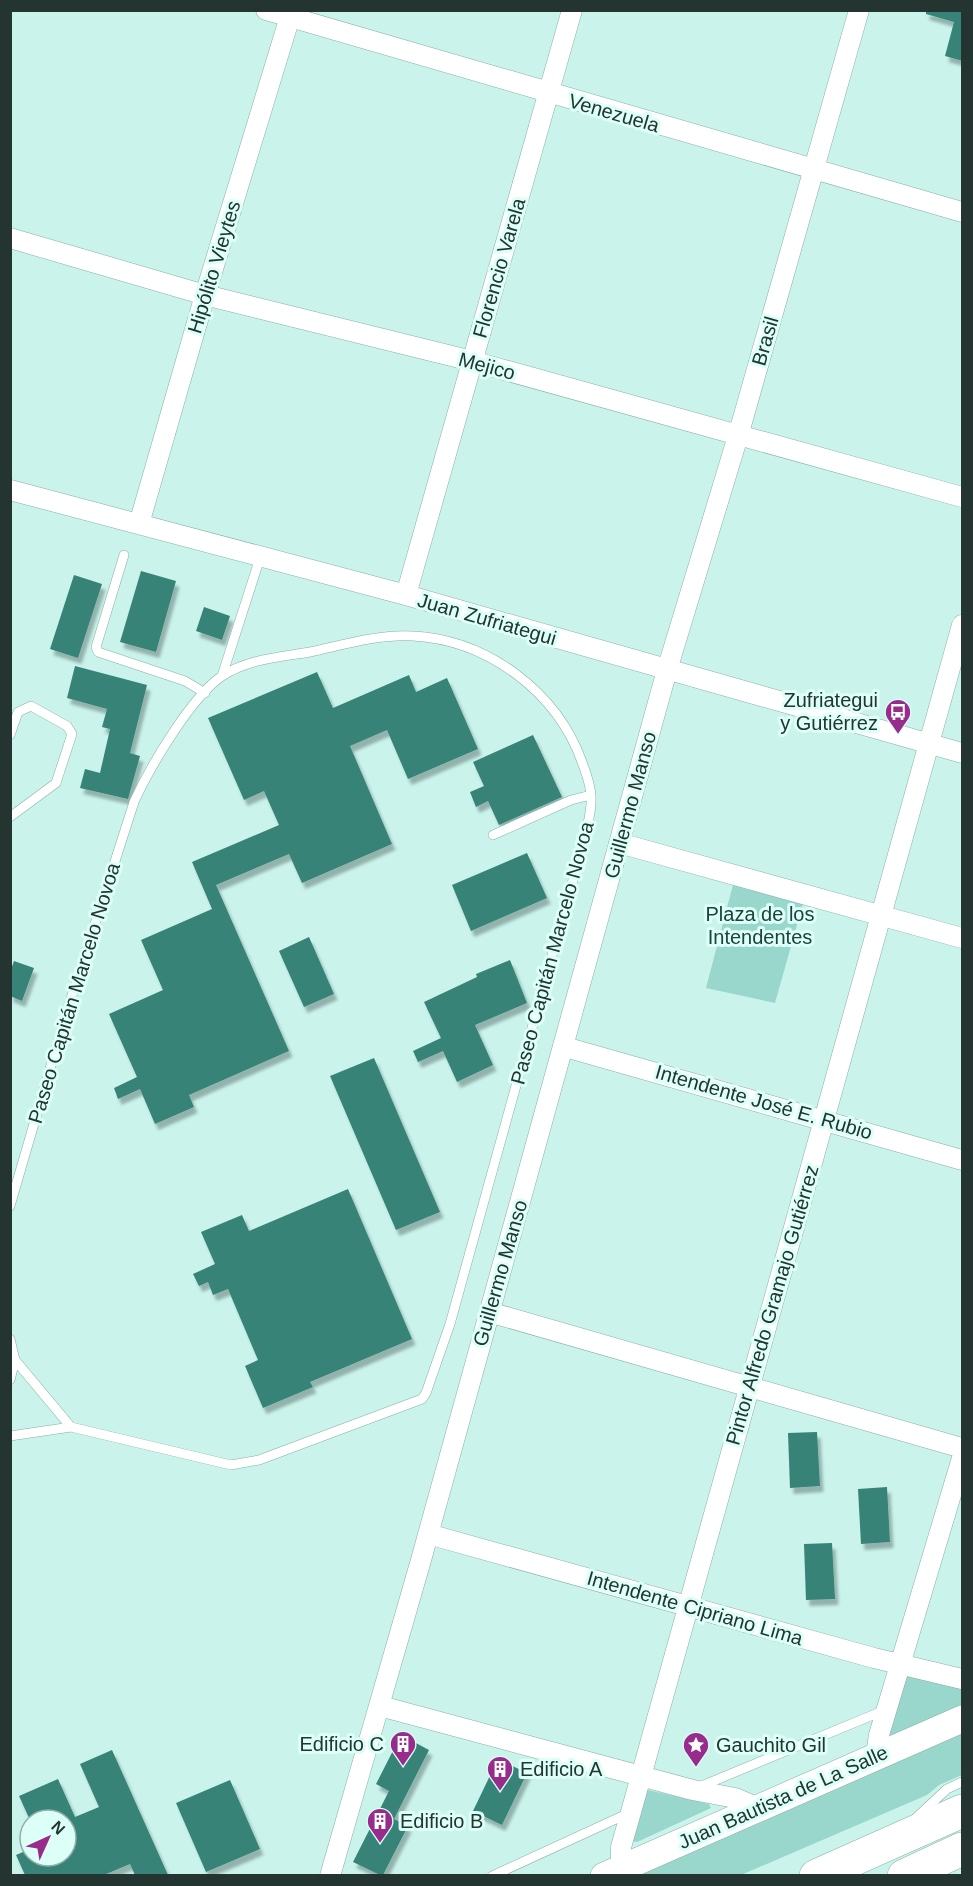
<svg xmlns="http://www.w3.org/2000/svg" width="973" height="1886" viewBox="0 0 973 1886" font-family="Helvetica,sans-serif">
	<defs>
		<filter id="shadow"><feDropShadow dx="3.5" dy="6" stdDeviation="1.5" flood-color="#0004"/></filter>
	</defs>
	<rect width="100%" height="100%" fill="#c9f3eb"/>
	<!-- green -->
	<path fill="#99d6cb" d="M 734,881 L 804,900 L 775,1003 L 706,988 Z
		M 906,1671 L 962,1688 L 962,1711 L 889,1742 L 884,1736 Z
		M 962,1730 L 962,1775 L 939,1785 L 927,1795 L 741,1875 L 619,1876 Z
		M 648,1790 L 709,1804 L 711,1808 L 637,1842 L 632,1841 L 642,1796 Z"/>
	<!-- building -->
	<path fill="#378378" filter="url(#shadow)" d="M 926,10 L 963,10 L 963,61 L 945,56 L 954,22 L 926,14 Z
		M 141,571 L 176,581 L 156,652 L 120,642 Z
		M 74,575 L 102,584 L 78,658 L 50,649 Z
		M 204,607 L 230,616 L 222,640 L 196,631 Z
		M 75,666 L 147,685 L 130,753 L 140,756 L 128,799 L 80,788 L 85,769 L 100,773 L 110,729 L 102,727 L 107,709 L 67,698 Z
		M 317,672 L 333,708 L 409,675 L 416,692 L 447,678 L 478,749 L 408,779 L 387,730 L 350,746 L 392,844 L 302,883 L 289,854 L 216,885 L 289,1051 L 189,1095 L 194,1107 L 155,1124 L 140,1089 L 118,1099 L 114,1088 L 137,1077 L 109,1014 L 163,990 L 141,940 L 212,909 L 192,862 L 279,825 L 264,791 L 244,800 L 208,718 Z
		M 533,735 L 562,797 L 499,825 L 488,801 L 476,807 L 470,792 L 484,786 L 473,762 Z
		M 527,853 L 547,898 L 471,931 L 452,885 Z
		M 309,937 L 334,994 L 304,1007 L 279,951 Z
		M 510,960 L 527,1003 L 475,1025 L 493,1065 L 457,1082 L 443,1051 L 418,1062 L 413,1051 L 441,1038 L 424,1002 L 477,977 L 476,974 Z
		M 14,961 L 34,968 L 22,1001 L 10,996 L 10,972 Z
		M 374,1058 L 440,1212 L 396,1230 L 330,1076 Z
		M 348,1189 L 412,1339 L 310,1382 L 313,1387 L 263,1408 L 245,1366 L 258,1360 L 228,1289 L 213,1295 L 208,1282 L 199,1286 L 193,1274 L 215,1264 L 201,1232 L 242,1215 L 249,1231 Z
		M 817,1432 L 820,1486 L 790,1488 L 788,1433 Z
		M 887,1487 L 890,1542 L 861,1544 L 858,1489 Z
		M 832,1543 L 835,1599 L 806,1600 L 804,1544 Z
		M 401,1735 L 429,1750 L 394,1819 L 408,1826 L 383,1875 L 380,1875 L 353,1862 L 389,1791 L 376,1784 Z
		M 112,1750 L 168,1875 L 135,1875 L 130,1864 L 104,1875 L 25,1875 L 16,1855 L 30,1849 L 30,1856 L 66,1856 L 66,1820 L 30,1820 L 19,1796 L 58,1779 L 75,1817 L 99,1807 L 80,1764 Z
		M 498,1759 L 527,1773 L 502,1825 L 473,1811 Z
		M 230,1780 L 260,1849 L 206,1872 L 176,1803 Z"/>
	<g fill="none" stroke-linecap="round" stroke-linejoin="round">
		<!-- lane casing -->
		<g stroke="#87b0a8" stroke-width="10">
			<path id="lane" d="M 124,555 L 96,647 L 98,652 L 185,681 L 205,693
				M 222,676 L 260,558
				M 10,735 L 18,712 L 31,706 L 67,726 L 72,734 L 56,783 L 10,817
				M 493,835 L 571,800 L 591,795
				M 10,1206 L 66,1014 L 134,802 C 150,767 191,697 222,676 C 247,659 281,657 310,652 C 343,645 378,634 413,636 C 488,640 557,692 582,762 C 586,773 591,785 591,797 C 592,809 588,822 586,833 L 450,1324 L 426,1393 L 422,1399 L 259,1460 L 231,1465 L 71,1427 L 15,1360 L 10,1339
				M 10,1380 L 15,1360
				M 10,1436 L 71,1427
				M 699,1787 L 885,1710
				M 917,1817 L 947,1789 L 962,1782
				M 492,1876 L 629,1813"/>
		</g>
		<!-- street casing -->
		<g stroke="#87b0a8" stroke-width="21">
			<path id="street" d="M 266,10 L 962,212
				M 10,238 L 205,295 L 472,361 L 962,497
				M 10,490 L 406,595 L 962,753
				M 139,524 L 205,295 L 292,10
				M 406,595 L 572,10
				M 619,843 L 962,938
				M 565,1047 L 962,1160
				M 489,1312 L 962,1448
				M 428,1534 L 874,1658 L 962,1679
				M 380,1706 L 693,1790 L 735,1798 L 758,1808
				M 876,1756 L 879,1735 L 962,1458
				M 621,1868 L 621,1847 L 631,1812 L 962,625
				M 330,1876 L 421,1560 L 667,670 L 738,436 L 859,10"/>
		</g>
		<!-- secondary casing -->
		<g stroke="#87b0a8" stroke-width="28">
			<path id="secondary" d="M 604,1876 L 962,1719"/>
		</g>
		<!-- highway casing -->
		<g stroke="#87b0a8" stroke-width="34">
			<path id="highway" d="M 816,1876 L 962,1811
				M 904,1876 L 962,1849"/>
		</g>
		<!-- lane -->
		<use href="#lane" stroke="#fff" stroke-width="9"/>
		<!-- street -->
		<use href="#street" stroke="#fff" stroke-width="20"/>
		<!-- secondary -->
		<use href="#secondary" stroke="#fff" stroke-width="27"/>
		<!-- highway -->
		<use href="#highway" stroke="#fff" stroke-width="33"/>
	</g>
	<!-- icons -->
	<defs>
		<g id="bus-pin" transform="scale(1.35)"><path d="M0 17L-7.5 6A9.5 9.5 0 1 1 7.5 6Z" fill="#982c8d" stroke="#dcfff8"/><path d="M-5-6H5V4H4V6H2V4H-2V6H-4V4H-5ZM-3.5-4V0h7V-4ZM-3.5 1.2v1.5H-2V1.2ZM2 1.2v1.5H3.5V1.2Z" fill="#fff"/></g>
		<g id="building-pin" transform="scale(1.35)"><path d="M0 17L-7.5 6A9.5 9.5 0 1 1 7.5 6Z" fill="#982c8d" stroke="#dcfff8"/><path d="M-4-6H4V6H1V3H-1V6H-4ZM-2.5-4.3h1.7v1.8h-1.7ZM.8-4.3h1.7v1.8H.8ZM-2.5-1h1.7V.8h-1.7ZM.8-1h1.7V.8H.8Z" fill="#fff"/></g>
		<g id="sight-pin" transform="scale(1.35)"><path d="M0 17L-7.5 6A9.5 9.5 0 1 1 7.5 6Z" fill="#982c8d" stroke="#dcfff8"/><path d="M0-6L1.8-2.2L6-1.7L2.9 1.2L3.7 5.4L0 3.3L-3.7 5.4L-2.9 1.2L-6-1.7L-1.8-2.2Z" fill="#fff"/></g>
	</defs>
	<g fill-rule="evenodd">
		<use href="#bus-pin" x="898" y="712"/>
		<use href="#building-pin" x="403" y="1744"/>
		<use href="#sight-pin" x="696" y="1745"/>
		<use href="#building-pin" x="500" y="1769"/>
		<use href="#building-pin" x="380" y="1821"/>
	</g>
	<g text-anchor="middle" stroke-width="6" stroke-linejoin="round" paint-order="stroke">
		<!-- street labels -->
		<g font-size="20" fill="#233431" stroke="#dcfff8">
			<text transform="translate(614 113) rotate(16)" y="7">Venezuela</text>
			<text transform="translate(214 267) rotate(-73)" y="7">Hipólito Vieytes</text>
			<text transform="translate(499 268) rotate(-74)" y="7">Florencio Varela</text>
			<text transform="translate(765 341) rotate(-74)" y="7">Brasil</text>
			<text transform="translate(487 366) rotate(15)" y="7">Mejico</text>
			<text transform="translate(487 619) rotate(16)" y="7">Juan Zufriategui</text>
			<text transform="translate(630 805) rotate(-75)" y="7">Guillermo Manso</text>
			<text transform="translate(552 953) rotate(-75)" y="7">Paseo Capitán Marcelo Novoa</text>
			<text transform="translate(74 993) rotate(-73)" y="7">Paseo Capitán Marcelo Novoa</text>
			<text transform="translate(764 1102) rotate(16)" y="7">Intendente José E. Rubio</text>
			<text transform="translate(500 1273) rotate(-74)" y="7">Guillermo Manso</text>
			<text transform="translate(772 1305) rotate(-74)" y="7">Pintor Alfredo Gramajo Gutiérrez</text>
			<text transform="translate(695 1608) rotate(16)" y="7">Intendente Cipriano Lima</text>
			<text transform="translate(783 1797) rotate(-24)" y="7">Juan Bautista de La Salle</text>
		</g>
		<!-- poi labels -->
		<g font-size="20" fill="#233431" stroke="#dcfff8" text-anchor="start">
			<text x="878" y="707" text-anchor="end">Zufriategui<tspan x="878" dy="23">y Gutiérrez</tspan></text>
			<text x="384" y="1751" text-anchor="end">Edificio C</text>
			<text x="716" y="1752">Gauchito Gil</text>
			<text x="520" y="1776">Edificio A</text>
			<text x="400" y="1828">Edificio B</text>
		</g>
		<!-- park labels -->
		<g font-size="20" fill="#1d413c" stroke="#dcfff8">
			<text x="760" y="921">Plaza de los<tspan x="760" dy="23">Intendentes</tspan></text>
		</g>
	</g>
	<!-- border -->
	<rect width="973" height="1886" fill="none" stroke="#233431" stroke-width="24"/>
	<!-- north arrow -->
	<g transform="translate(48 1838) rotate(45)"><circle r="28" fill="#dcfff8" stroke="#92aea8" stroke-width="1.5"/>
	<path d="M0-4.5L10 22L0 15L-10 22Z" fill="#982c8d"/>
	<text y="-9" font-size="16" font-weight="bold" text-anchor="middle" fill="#233431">N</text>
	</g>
</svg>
